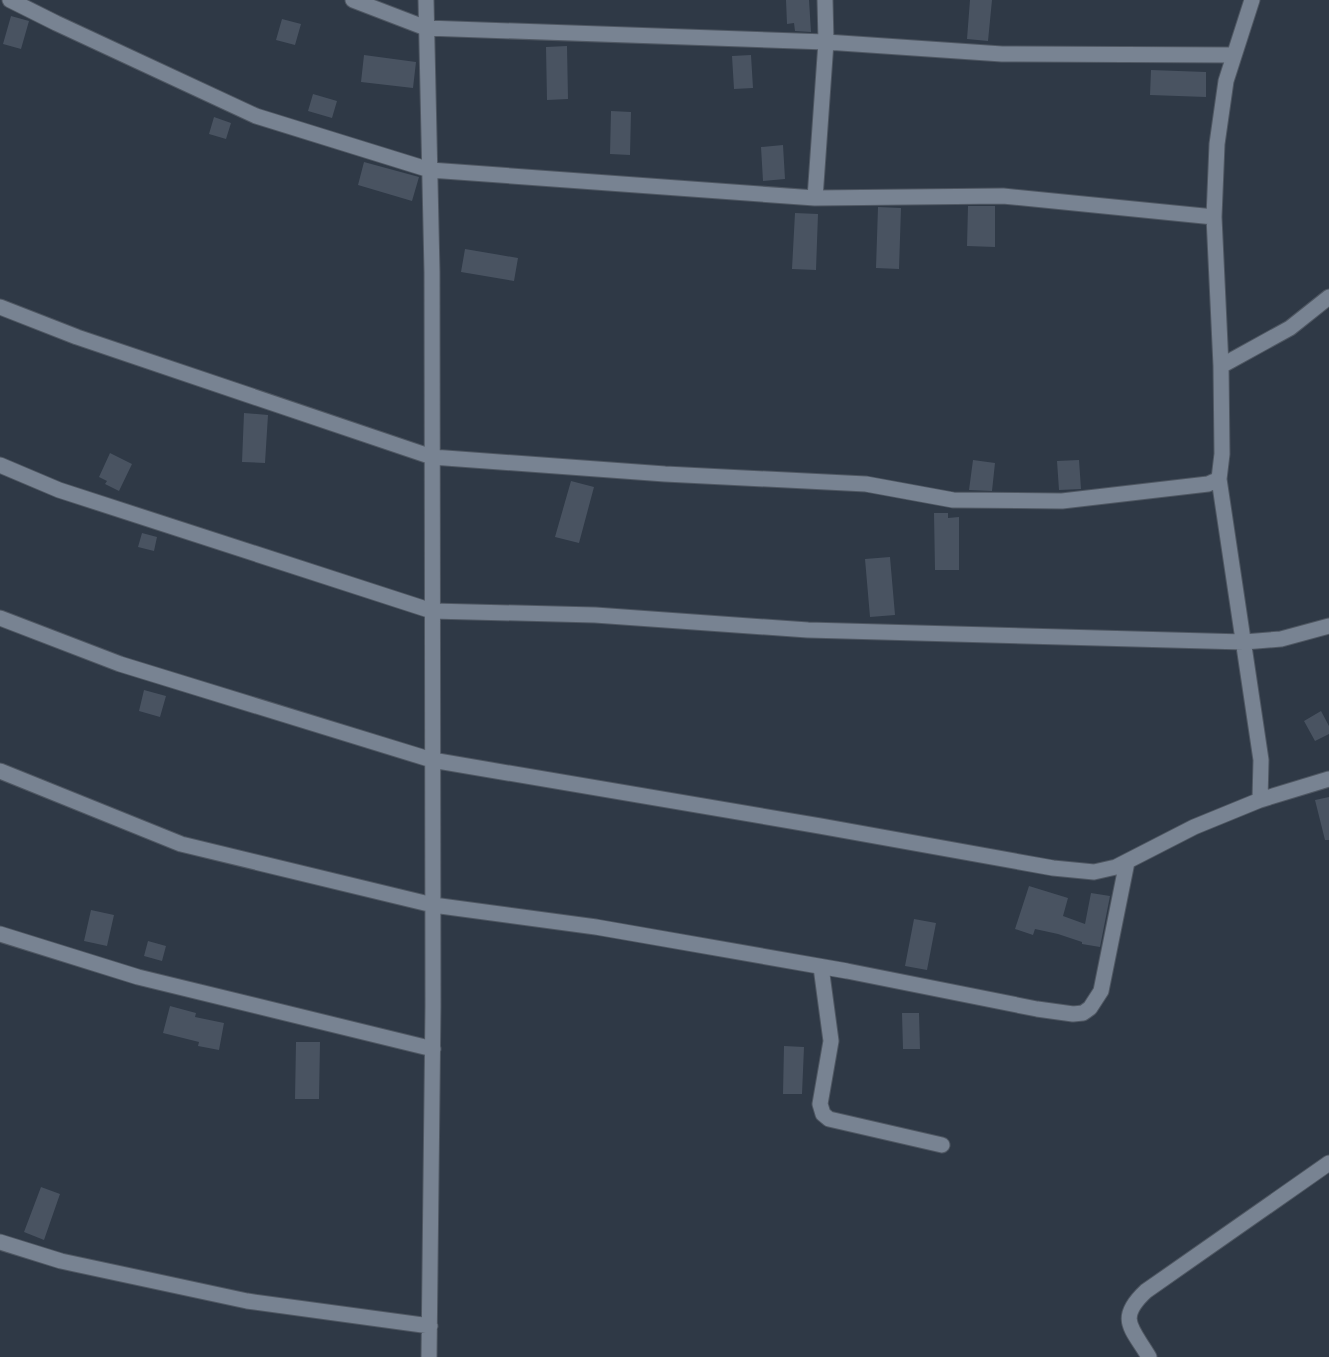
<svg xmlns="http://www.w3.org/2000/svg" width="1329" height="1357" viewBox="0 0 1329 1357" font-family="Commissioner,sans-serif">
	<rect width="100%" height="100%" fill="#2f3946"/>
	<!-- building -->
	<path fill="#495361" d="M 786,0 L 809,0 L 811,32 L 795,31 L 794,23 L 787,24 Z
		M 970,0 L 992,0 L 988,41 L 967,39 Z
		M 11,16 L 29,21 L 21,49 L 3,44 Z
		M 282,19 L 301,24 L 295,45 L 276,40 Z
		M 567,46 L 568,99 L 547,100 L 546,47 Z
		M 364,55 L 416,62 L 413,88 L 361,82 Z
		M 751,55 L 753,88 L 734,89 L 732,56 Z
		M 1151,70 L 1206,72 L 1206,97 L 1150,95 Z
		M 313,94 L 337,101 L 332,118 L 308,111 Z
		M 611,111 L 631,112 L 630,155 L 610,154 Z
		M 214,117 L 231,123 L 226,139 L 209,134 Z
		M 783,145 L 785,179 L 763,181 L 761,147 Z
		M 364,162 L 419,177 L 412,201 L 358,185 Z
		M 968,206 L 995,206 L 995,247 L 967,246 Z
		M 878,207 L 901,208 L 899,269 L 876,268 Z
		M 795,213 L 818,214 L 816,270 L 792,269 Z
		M 465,249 L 518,258 L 514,281 L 461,272 Z
		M 244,413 L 268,415 L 265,463 L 242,462 Z
		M 110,453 L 132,464 L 119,491 L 105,484 L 107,481 L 99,477 Z
		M 973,460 L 995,463 L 992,491 L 969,490 Z
		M 1079,460 L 1081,489 L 1059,490 L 1057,461 Z
		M 571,481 L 594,487 L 579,543 L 555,537 Z
		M 934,513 L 948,513 L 948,518 L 959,517 L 959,570 L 935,570 Z
		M 142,533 L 157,537 L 154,551 L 138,547 Z
		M 890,557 L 895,615 L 870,617 L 865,559 Z
		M 144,690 L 166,696 L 160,717 L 139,711 Z
		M 1321,711 L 1329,726 L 1329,734 L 1315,741 L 1304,721 Z
		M 1329,797 L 1329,840 L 1325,840 L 1315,800 Z
		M 1029,886 L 1068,898 L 1063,916 L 1085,924 L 1091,893 L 1110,896 L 1100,947 L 1082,944 L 1082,942 L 1058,934 L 1035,929 L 1033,935 L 1015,929 Z
		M 91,910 L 114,915 L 107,946 L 84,941 Z
		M 914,919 L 936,923 L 927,970 L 905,966 Z
		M 148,941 L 166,946 L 162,961 L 144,956 Z
		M 170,1006 L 196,1013 L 195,1017 L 224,1023 L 219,1050 L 198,1046 L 199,1042 L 163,1033 Z
		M 902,1013 L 919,1013 L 920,1049 L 903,1049 Z
		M 296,1042 L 320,1042 L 319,1099 L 295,1099 Z
		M 784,1046 L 804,1047 L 802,1094 L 783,1094 Z
		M 41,1187 L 60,1194 L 44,1240 L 24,1232 Z"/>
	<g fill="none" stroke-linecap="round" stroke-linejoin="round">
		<!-- minor casing -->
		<g stroke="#4f5762" stroke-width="17">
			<path id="minor" d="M 10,0 L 56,23 L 256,116 L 430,170 L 815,198 L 1003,196 L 1214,217
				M 353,0 L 426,28 L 826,42 L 1002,54 L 1234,55
				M 426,0 L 432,272 L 433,1006 L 429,1357
				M 815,198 L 826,42 L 825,0
				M 0,307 L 77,337 L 432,457 L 665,474 L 866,484 L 953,500 L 1062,501 L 1208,484 L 1219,479 L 1222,454 L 1221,366 L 1214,217 L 1217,144 L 1226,81 L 1252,0
				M 1221,366 L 1290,328 L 1329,297
				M 0,465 L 59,490 L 432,611 L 595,615 L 808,630 L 1244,642 L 1281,639 L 1329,626
				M 0,618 L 120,664 L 432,760 L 820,826 L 1053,868 L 1094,872 L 1116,867 L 1194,827 L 1260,800 L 1261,760 L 1219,479
				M 0,771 L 181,844 L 433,905 L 596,927 L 847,971 L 1037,1009 L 1073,1014 L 1083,1013 L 1090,1008 L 1101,991 L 1127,862
				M 1260,800 L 1329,779
				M 0,934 L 138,977 L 433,1049
				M 821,967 L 831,1041 L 820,1104 L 823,1114 L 829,1119 L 942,1145
				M 0,1242 L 61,1261 L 247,1301 L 430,1326
				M 1149,1357 C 1132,1328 1116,1319 1146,1291 L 1329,1163"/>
		</g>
		<!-- minor -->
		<use href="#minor" stroke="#788392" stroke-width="15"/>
	</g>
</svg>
